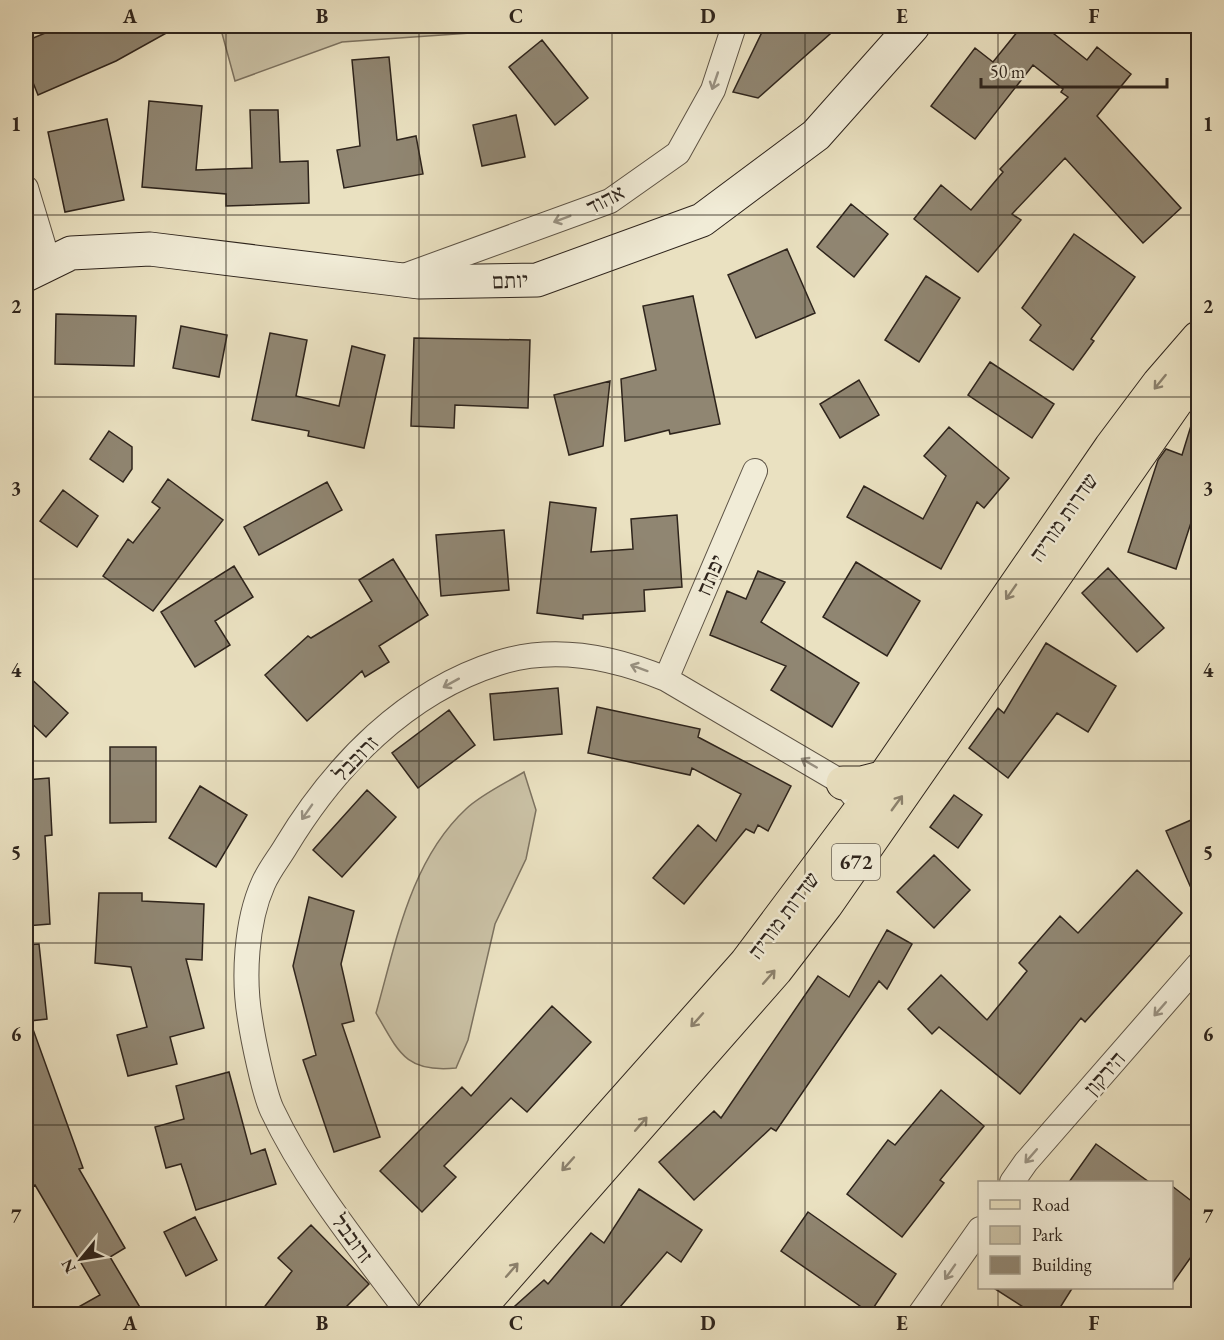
<svg xmlns="http://www.w3.org/2000/svg" width="1224" height="1340" viewBox="0 0 1224 1340" font-family="'EB Garamond','Frank Ruhl Libre',serif">
	<rect width="100%" height="100%" fill="#eae1c1"/>
	<filter id="stains"><feTurbulence type="fractalNoise" baseFrequency=".00333" numOctaves="4"/><feColorMatrix values="0 0 0 0 .2 0 0 0 0 .09 0 0 0 0 .02 0 0 0 .5 -.17"/></filter>
	<radialGradient id="worn" r=".72"><stop offset=".6" stop-color="#630" stop-opacity="0"/><stop offset="1" stop-color="#630" stop-opacity=".3"/></radialGradient>
	<!-- green -->
	<path fill="#cac1a5" stroke="#7c7260" stroke-width="1.5" d="M 220,26 L 570,26 L 342,42 L 235,81 Z
		M 524,772 L 536,810 L 526,859 L 495,924 L 468,1040 L 456,1068 C 406,1073 399,1053 376,1013 C 396,943 410,861 466,809 C 482,794 506,783 524,772 Z"/>
	<!-- building -->
	<path fill="#908672" stroke="#2e241c" stroke-width="1.5" d="M 62,26 L 179,26 L 116,61 L 38,95 L 26,65 L 26,41 Z
		M 765,26 L 839,26 L 758,98 L 733,92 Z
		M 1022,26 L 1044,26 L 1087,60 L 1097,47 L 1131,74 L 1097,116 L 1181,208 L 1143,243 L 1065,158 L 1012,214 L 1021,220 L 978,272 L 914,219 L 941,185 L 971,210 L 1003,172 L 1000,169 L 1068,97 L 1061,92 L 1063,89 L 1033,65 L 975,139 L 931,106 L 975,48 L 993,62 Z
		M 542,40 L 588,98 L 555,125 L 509,67 Z
		M 389,57 L 397,140 L 416,136 L 423,174 L 344,188 L 337,150 L 360,146 L 352,60 Z
		M 149,101 L 202,106 L 196,170 L 252,168 L 250,110 L 278,110 L 280,162 L 308,161 L 309,203 L 226,206 L 226,194 L 142,187 Z
		M 516,115 L 525,157 L 482,166 L 473,125 Z
		M 107,119 L 124,200 L 65,212 L 48,132 Z
		M 851,204 L 888,234 L 854,277 L 817,247 Z
		M 1074,234 L 1135,277 L 1091,339 L 1094,341 L 1073,370 L 1030,340 L 1041,325 L 1022,308 Z
		M 787,249 L 815,313 L 756,338 L 728,275 Z
		M 926,276 L 960,298 L 919,362 L 885,340 Z
		M 693,296 L 720,424 L 670,434 L 669,430 L 625,441 L 621,379 L 656,370 L 643,306 Z
		M 56,314 L 136,316 L 134,366 L 55,364 Z
		M 181,326 L 227,335 L 219,377 L 173,368 Z
		M 270,333 L 307,340 L 296,396 L 339,406 L 352,346 L 385,355 L 364,448 L 308,436 L 309,431 L 252,420 Z
		M 414,338 L 530,340 L 528,408 L 455,405 L 454,428 L 411,426 Z
		M 990,362 L 1054,404 L 1032,438 L 968,395 Z
		M 859,380 L 879,415 L 840,438 L 820,404 Z
		M 610,381 L 603,446 L 569,455 L 554,395 Z
		M 1194,416 L 1198,416 L 1198,501 L 1176,569 L 1128,552 L 1158,460 L 1166,449 L 1182,455 Z
		M 949,427 L 1009,478 L 984,508 L 977,502 L 941,569 L 847,517 L 864,486 L 923,519 L 946,476 L 924,456 Z
		M 109,431 L 132,447 L 132,469 L 123,482 L 90,459 Z
		M 168,479 L 223,520 L 153,611 L 103,576 L 128,539 L 133,543 L 160,508 L 152,502 Z
		M 327,482 L 342,510 L 259,555 L 244,527 Z
		M 63,490 L 98,516 L 77,547 L 40,521 Z
		M 550,502 L 596,508 L 591,552 L 633,549 L 631,519 L 677,515 L 682,587 L 644,590 L 645,611 L 583,615 L 583,619 L 537,613 Z
		M 504,530 L 509,590 L 441,596 L 436,535 Z
		M 393,559 L 428,615 L 379,646 L 389,662 L 365,677 L 362,671 L 307,721 L 265,675 L 308,636 L 311,638 L 372,601 L 359,580 Z
		M 856,562 L 920,601 L 887,656 L 823,617 Z
		M 234,566 L 253,597 L 215,621 L 230,645 L 195,667 L 161,612 Z
		M 1108,568 L 1164,628 L 1137,652 L 1082,593 Z
		M 758,571 L 785,582 L 761,622 L 859,683 L 832,727 L 771,690 L 786,666 L 710,635 L 727,591 L 746,599 Z
		M 1046,643 L 1116,686 L 1088,732 L 1057,713 L 1008,778 L 969,748 L 998,708 L 1004,713 Z
		M 26,674 L 68,713 L 46,737 L 26,718 Z
		M 558,688 L 562,734 L 494,740 L 490,694 Z
		M 597,707 L 700,729 L 698,737 L 791,786 L 768,831 L 758,825 L 754,833 L 746,829 L 684,904 L 653,878 L 698,825 L 716,841 L 741,794 L 692,768 L 690,775 L 588,753 Z
		M 449,710 L 475,745 L 418,788 L 392,753 Z
		M 110,747 L 156,747 L 156,822 L 110,823 Z
		M 49,778 L 52,835 L 45,836 L 50,924 L 26,926 L 26,780 Z
		M 200,786 L 247,815 L 216,867 L 169,838 Z
		M 367,790 L 396,817 L 342,877 L 313,850 Z
		M 954,795 L 982,815 L 958,848 L 930,827 Z
		M 1198,817 L 1198,904 L 1166,831 Z
		M 934,855 L 970,890 L 934,928 L 897,892 Z
		M 1137,870 L 1182,913 L 1085,1022 L 1081,1018 L 1020,1094 L 939,1027 L 932,1034 L 908,1009 L 941,975 L 987,1020 L 1027,971 L 1019,963 L 1060,916 L 1078,933 Z
		M 99,893 L 142,893 L 142,901 L 204,904 L 202,960 L 186,959 L 204,1028 L 170,1037 L 177,1064 L 128,1076 L 117,1035 L 147,1027 L 131,967 L 95,963 Z
		M 309,897 L 354,911 L 341,964 L 354,1021 L 342,1024 L 380,1137 L 334,1152 L 303,1060 L 316,1055 L 293,966 Z
		M 887,930 L 912,944 L 887,989 L 879,981 L 776,1131 L 771,1128 L 694,1200 L 659,1162 L 714,1111 L 721,1118 L 818,976 L 849,997 Z
		M 39,944 L 47,1019 L 30,1021 L 83,1168 L 79,1169 L 125,1248 L 110,1257 L 144,1314 L 66,1314 L 100,1295 L 35,1185 L 26,1189 L 26,945 Z
		M 552,1006 L 591,1042 L 527,1112 L 511,1098 L 444,1166 L 456,1177 L 422,1212 L 380,1171 L 462,1087 L 471,1096 Z
		M 229,1072 L 251,1154 L 265,1149 L 276,1184 L 196,1210 L 181,1164 L 166,1168 L 155,1127 L 184,1119 L 176,1086 Z
		M 941,1090 L 984,1126 L 940,1180 L 944,1183 L 902,1237 L 847,1194 L 888,1140 L 895,1145 Z
		M 1096,1144 L 1149,1182 L 1069,1182 Z
		M 1172,1186 L 1198,1206 L 1198,1247 L 1172,1284 Z
		M 639,1189 L 702,1230 L 681,1262 L 667,1252 L 614,1314 L 506,1314 L 544,1280 L 548,1284 L 591,1233 L 604,1243 Z
		M 808,1212 L 896,1274 L 870,1313 L 781,1251 Z
		M 195,1217 L 217,1260 L 186,1276 L 164,1232 Z
		M 311,1225 L 369,1284 L 339,1314 L 259,1314 L 292,1271 L 278,1258 Z
		M 992,1287 L 1073,1287 L 1056,1314 L 1034,1314 Z"/>
	<g fill="none" stroke-linecap="round" stroke-linejoin="round">
		<!-- street casing -->
		<g stroke="#5d5345" stroke-width="26">
			<path id="street" d="M 26,188 L 49,264
				M 404,276 L 610,201 L 678,153 L 713,90 L 734,26
				M 666,679 L 755,471
				M 1012,1182 L 1026,1162 L 1198,965
				M 409,1314 C 361,1249 307,1184 272,1110 C 264,1093 253,1039 250,1019 C 243,978 246,922 263,884 C 269,870 279,858 286,846 C 335,765 406,692 498,663 C 554,645 613,657 666,679 L 843,783 L 854,796
				M 920,1314 L 980,1229"/>
		</g>
		<!-- secondary casing -->
		<g stroke="#2e241c" stroke-width="35">
			<path id="secondary" d="M 26,275 L 71,253 L 150,249 L 419,282 L 537,280 L 702,220 L 816,135 L 913,26"/>
		</g>
		<!-- primary casing -->
		<g stroke="#2e241c" stroke-width="35">
			<path id="primary" d="M 843,783 L 862,783 L 885,777
				M 434,1314 L 746,963 L 871,796 L 1111,447 L 1159,383 L 1198,338
				M 474,1314 L 776,970 L 826,905 L 1176,402 L 1198,378"/>
		</g>
		<!-- street -->
		<use href="#street" stroke="#f1ecd7" stroke-width="24"/>
		<!-- secondary -->
		<use href="#secondary" stroke="#f1ecd7" stroke-width="33"/>
		<!-- primary -->
		<use href="#primary" stroke="#eae1c1" stroke-width="33"/>
	</g>
	<!-- one-way arrows -->
	<defs><path id="oneway-shaft" d="M-6 0H5M1.5-3L5.5 0L1.5 3" fill="none" stroke-width="1.6" stroke-linecap="round" stroke-linejoin="round" transform="scale(1.5)"/></defs>
	<g stroke="#999283">
		<use href="#oneway-shaft" transform="translate(715 81) rotate(109)"/>
		<use href="#oneway-shaft" transform="translate(562 219) rotate(159)"/>
		<use href="#oneway-shaft" transform="translate(639 668) rotate(-160)"/>
		<use href="#oneway-shaft" transform="translate(451 683) rotate(151)"/>
		<use href="#oneway-shaft" transform="translate(809 763) rotate(-150)"/>
		<use href="#oneway-shaft" transform="translate(307 812) rotate(125)"/>
		<use href="#oneway-shaft" transform="translate(1160 1009) rotate(131)"/>
		<use href="#oneway-shaft" transform="translate(1031 1156) rotate(131)"/>
		<use href="#oneway-shaft" transform="translate(950 1272) rotate(125)"/>
	</g>
	<g stroke="#8c826e">
		<use href="#oneway-shaft" transform="translate(1160 382) rotate(129)"/>
		<use href="#oneway-shaft" transform="translate(1011 592) rotate(125)"/>
		<use href="#oneway-shaft" transform="translate(897 803) rotate(-54)"/>
		<use href="#oneway-shaft" transform="translate(769 977) rotate(-49)"/>
		<use href="#oneway-shaft" transform="translate(697 1020) rotate(132)"/>
		<use href="#oneway-shaft" transform="translate(641 1124) rotate(-49)"/>
		<use href="#oneway-shaft" transform="translate(568 1164) rotate(132)"/>
		<use href="#oneway-shaft" transform="translate(512 1270) rotate(-49)"/>
	</g>
	<!-- grid -->
	<path fill="none" stroke="#2e241c" stroke-width="1.5" stroke-opacity="0.55" d="M 226,26 L 226,1314M 419,26 L 419,1314M 612,26 L 612,1314M 805,26 L 805,1314M 998,26 L 998,1182M 26,215 L 1198,215M 26,397 L 1198,397M 26,579 L 1198,579M 26,761 L 1198,761M 26,943 L 1198,943M 26,1125 L 1198,1125M 998,1288 L 998,1314"/>
	<g text-anchor="middle" stroke-width="5" stroke-linejoin="round" paint-order="stroke">
		<!-- shield labels -->
		<rect fill="#f1ecd7" stroke="#686054" stroke-width="1.5" x="832" y="844" width="48" height="36" rx="4.5"/>
		<g font-size="21" font-weight="bold" fill="#2e241c">
			<text x="856" y="869">672</text>
		</g>
		<!-- street labels -->
		<g font-size="22" fill="#2e241c" stroke="#f1ecd7">
			<text transform="translate(605 199) rotate(-27)" y="8">אהוד</text>
			<text transform="translate(510 280) rotate(-2)" y="8">יותם</text>
			<text transform="translate(1063 517) rotate(-55)" y="8">שדרות מוריה</text>
			<text transform="translate(710 575) rotate(-67)" y="8">יפתח</text>
			<text transform="translate(355 758) rotate(-46)" y="8">זרובבל</text>
			<text transform="translate(783 915) rotate(-53)" y="8">שדרות מוריה</text>
			<text transform="translate(1104 1073) rotate(-49)" y="8">הירקון</text>
			<text transform="translate(353 1238) rotate(54)" y="8">זרובבל</text>
		</g>
	</g>
	<!-- margin -->
	<rect width="1224" height="1340" fill="none" stroke="#eae1c1" stroke-width="66"/>
	<!-- legend -->
	<rect x="978" y="1181" width="195" height="108" fill="#f1ecd7" stroke="#a39c8c" stroke-width="1.5"/>
	<rect x="990" y="1200" width="30" height="9" fill="#eae1c1" stroke="#a39c8c" stroke-width="1.5"/>
	<text x="1032" y="1211" font-size="18" fill="#2e241c">Road</text>
	<rect x="990" y="1226" width="30" height="18" fill="#cac1a5" stroke="#a39c8c" stroke-width="1.5"/>
	<text x="1032" y="1241" font-size="18" fill="#2e241c">Park</text>
	<rect x="990" y="1256" width="30" height="18" fill="#908672" stroke="#a39c8c" stroke-width="1.5"/>
	<text x="1032" y="1271" font-size="18" fill="#2e241c">Building</text>
	<!-- north arrow -->
	<g transform="translate(81 1259) rotate(240)" stroke="#f1ecd7" stroke-width="4.5" paint-order="stroke">
	<path d="M0-4.5L10 22L0 15L-10 22Z" fill="#2e241c"/>
	<text y="-9" font-size="16" font-weight="bold" text-anchor="middle" fill="#2e241c">N</text>
	</g>
	<!-- scale -->
	<path d="M981 78v9h186v-9" fill="none" stroke="#2e241c" stroke-width="3"/>
	<text x="990" y="78" font-size="18" fill="#2e241c" stroke="#f1ecd7" stroke-width="4.5" paint-order="stroke">50 m</text>
	<rect x="33" y="33" width="1158" height="1274" fill="none" stroke="#2e241c" stroke-width="2"/>
	<g font-size="20" text-anchor="middle" font-weight="bold" fill="#2e241c">
		<text x="130" y="23">A</text>
		<text x="322" y="23">B</text>
		<text x="516" y="23">C</text>
		<text x="708" y="23">D</text>
		<text x="902" y="23">E</text>
		<text x="1094" y="23">F</text>
		<text x="16" y="131">1</text>
		<text x="1208" y="131">1</text>
		<text x="16" y="313">2</text>
		<text x="1208" y="313">2</text>
		<text x="16" y="495">3</text>
		<text x="1208" y="495">3</text>
		<text x="16" y="677">4</text>
		<text x="1208" y="677">4</text>
		<text x="16" y="859">5</text>
		<text x="1208" y="859">5</text>
		<text x="16" y="1041">6</text>
		<text x="1208" y="1041">6</text>
		<text x="16" y="1223">7</text>
		<text x="1208" y="1223">7</text>
		<text x="130" y="1330">A</text>
		<text x="322" y="1330">B</text>
		<text x="516" y="1330">C</text>
		<text x="708" y="1330">D</text>
		<text x="902" y="1330">E</text>
		<text x="1094" y="1330">F</text>
	</g>
	<rect width="100%" height="100%" filter="url(#stains)"/>
	<rect width="100%" height="100%" fill="url(#worn)"/>
</svg>
